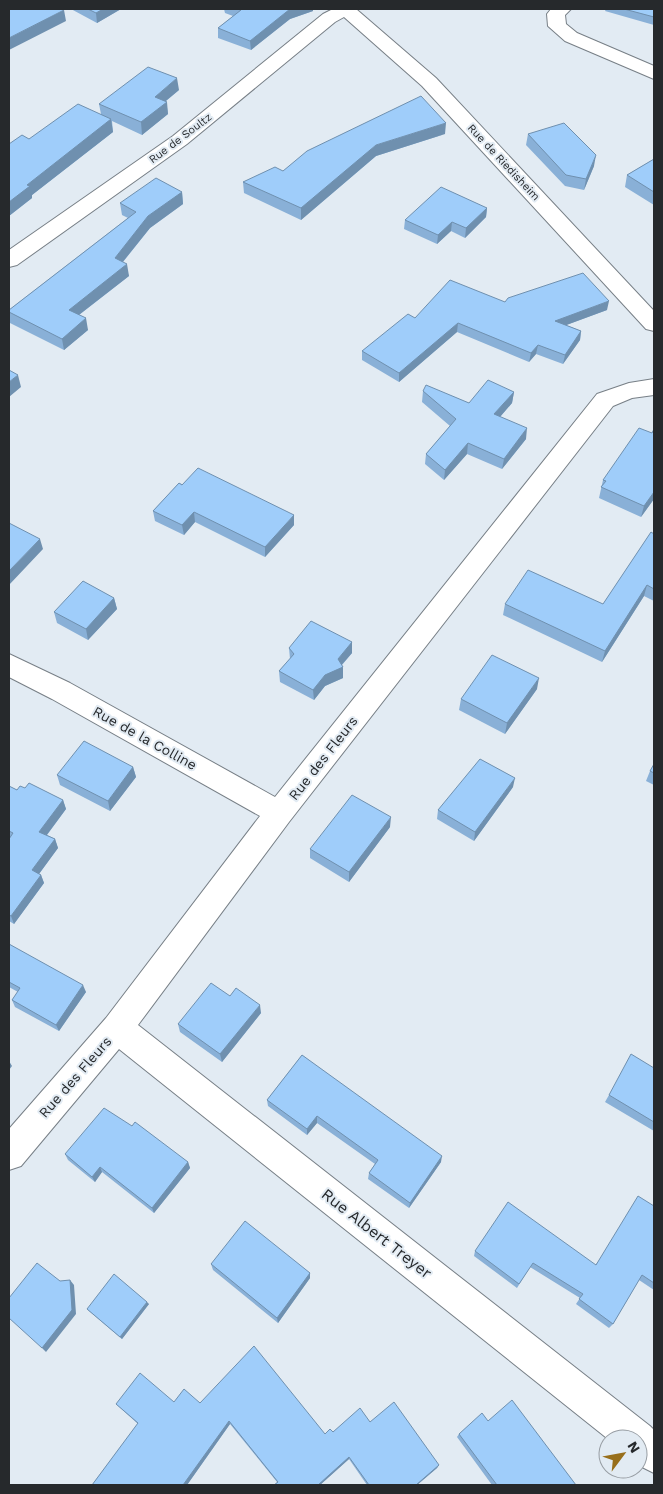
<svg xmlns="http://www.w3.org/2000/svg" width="663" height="1494" viewBox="0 0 663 1494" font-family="'Work Sans',sans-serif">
	<rect width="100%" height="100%" fill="#e2ebf3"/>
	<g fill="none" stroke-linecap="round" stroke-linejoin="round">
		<!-- minor casing -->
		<g stroke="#777f86" stroke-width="2">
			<path id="minor" d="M 333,9 L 356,9 L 436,78 L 654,311 L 654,331 L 646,329 L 422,86 L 344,17 L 335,22 L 187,144 L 17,265 L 9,267 L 9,250 L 173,136 L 323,14 Z
				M 551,9 L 571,9 L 565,15 L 566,24 L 577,33 L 654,66 L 654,79 L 565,41 L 548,26 L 547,14 Z
				M 654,379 L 654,395 L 632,398 L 613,406 L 289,822 L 138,1025 L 650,1426 L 654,1430 L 654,1473 L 638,1465 L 638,1439 L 608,1439 L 119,1049 L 21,1166 L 9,1170 L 9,1129 L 106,1018 L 260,816 L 52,699 L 9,677 L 9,654 L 70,683 L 275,797 L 597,394 L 629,383 Z"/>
		</g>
		<!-- minor -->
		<use href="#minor" fill="#fff" fill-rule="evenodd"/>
	</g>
	<!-- wall -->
	<path fill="#89b0d7" d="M 71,9 L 121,9 L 97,23 Z
		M 224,9 L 313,9 L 313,11 L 290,19 L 251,50 L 218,38 L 218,28 L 233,16 L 225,13 Z
		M 606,9 L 654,9 L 654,25 L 605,11 Z
		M 179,90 L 166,101 L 168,114 L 142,135 L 112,121 L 113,132 L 32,195 L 32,198 L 9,216 L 29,139 L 101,114 L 99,104 Z
		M 445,134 L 376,156 L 301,220 L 244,193 L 243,182 L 283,171 Z
		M 528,134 L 594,166 L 584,190 L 565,186 L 526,145 Z
		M 654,159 L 654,205 L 625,187 L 627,175 Z
		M 182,192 L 183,204 L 150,228 L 123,262 L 129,276 L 79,315 L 88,330 L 64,350 L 10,323 L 9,310 L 128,218 L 122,215 L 120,203 Z
		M 487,208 L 486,217 L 465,238 L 451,231 L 437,244 L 404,229 L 405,220 Z
		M 505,302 L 607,310 L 566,325 L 581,331 L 580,340 L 563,364 L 536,354 L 529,362 L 457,332 L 399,382 L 362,360 L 362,351 L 415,318 Z
		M 423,391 L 469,403 L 514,392 L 512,403 L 500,417 L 526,439 L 502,469 L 467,454 L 444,480 L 425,464 L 426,454 L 450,426 L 422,402 Z
		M 654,429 L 654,499 L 641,517 L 599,498 L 603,480 L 652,433 Z
		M 179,483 L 294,525 L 265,557 L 195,522 L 184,535 L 155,521 L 153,511 Z
		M 654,534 L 654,601 L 644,596 L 602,662 L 503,615 L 505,604 L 603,604 Z
		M 114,598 L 117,609 L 88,640 L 57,623 L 54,612 Z
		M 352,642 L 352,653 L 342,665 L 343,678 L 325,686 L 314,700 L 280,682 L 279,671 L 290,659 L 289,648 Z
		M 537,689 L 505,734 L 459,710 L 461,699 Z
		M 654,764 L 654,785 L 646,781 L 650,771 Z
		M 133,767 L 136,777 L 110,811 L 60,785 L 57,775 Z
		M 9,786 L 17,790 L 25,788 L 63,800 L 66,809 L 47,835 L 55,839 L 58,848 L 39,874 L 41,875 L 44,883 L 14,924 L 9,921 Z
		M 513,787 L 474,841 L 437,819 L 438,810 Z
		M 390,827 L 349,882 L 310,858 L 310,849 Z
		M 9,944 L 86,992 L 59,1031 L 15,1007 L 12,1000 L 18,992 L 9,987 Z
		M 230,996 L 261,1013 L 222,1062 L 180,1032 L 178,1024 Z
		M 302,1055 L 441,1162 L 409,1208 L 368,1179 L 369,1173 L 375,1164 L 317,1123 L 307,1135 L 268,1106 L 267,1100 Z
		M 654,1068 L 654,1131 L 605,1102 L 609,1095 Z
		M 65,1154 L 188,1162 L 190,1168 L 154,1213 L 102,1172 L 95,1182 L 68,1160 Z
		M 654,1206 L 654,1290 L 639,1280 L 613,1324 L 609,1328 L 576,1304 L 580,1298 L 530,1267 L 517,1288 L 474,1256 L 475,1251 L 595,1265 Z
		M 211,1264 L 310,1273 L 310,1278 L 278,1323 L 213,1270 Z
		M 149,1304 L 122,1339 L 89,1311 L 87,1309 Z
		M 174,1402 L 200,1403 L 325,1434 L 370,1422 L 439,1465 L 437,1468 L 417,1485 L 367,1485 L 349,1459 L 320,1485 L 275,1485 L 277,1482 L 230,1424 L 187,1485 L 92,1485 L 138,1424 L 116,1404 Z
		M 488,1421 L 576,1485 L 492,1485 L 457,1437 L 459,1434 Z"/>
	<!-- shaded-wall -->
	<path fill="#6f90af" d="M 103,9 L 121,9 L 97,23 L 96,13 Z
		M 290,9 L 313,9 L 313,11 L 290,19 L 251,50 L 250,41 Z
		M 64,10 L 66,21 L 9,50 L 9,38 Z
		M 177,78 L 179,90 L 156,109 L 155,97 Z
		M 167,102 L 168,114 L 142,135 L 141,122 Z
		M 111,119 L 113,132 L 32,195 L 32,198 L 9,216 L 9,202 L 27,185 Z
		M 446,123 L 445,134 L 376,156 L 301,220 L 301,208 L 376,145 Z
		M 596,155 L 594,166 L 584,190 L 586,179 Z
		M 182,192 L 183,204 L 150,228 L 117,269 L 115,258 L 148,216 Z
		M 487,208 L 486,217 L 465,238 L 466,228 Z
		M 452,222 L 451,231 L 437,244 L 438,235 Z
		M 127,264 L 129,276 L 71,321 L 69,310 Z
		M 609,301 L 607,310 L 553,330 L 555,321 Z
		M 86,318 L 88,330 L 64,350 L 62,339 Z
		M 458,323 L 457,332 L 399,382 L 399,373 Z
		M 581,331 L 580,340 L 563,364 L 565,355 Z
		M 538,345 L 536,354 L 529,362 L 531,353 Z
		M 18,375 L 21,387 L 9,397 L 9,382 Z
		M 514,392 L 512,403 L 493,425 L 494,414 Z
		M 527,428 L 526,439 L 502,469 L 504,459 Z
		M 468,443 L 467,454 L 444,480 L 445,470 Z
		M 654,492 L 654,499 L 641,517 L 644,506 Z
		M 194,512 L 195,522 L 184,535 L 182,525 Z
		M 294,515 L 294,525 L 265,557 L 265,547 Z
		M 40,539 L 43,549 L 9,585 L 9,571 Z
		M 647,585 L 644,596 L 602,662 L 605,651 Z
		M 114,598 L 117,609 L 88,640 L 86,629 Z
		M 352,642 L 352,653 L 338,669 L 343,667 L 343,678 L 325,686 L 314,700 L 313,690 Z
		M 539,678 L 537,689 L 505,734 L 507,723 Z
		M 133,767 L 136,777 L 110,811 L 108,801 Z
		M 515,778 L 513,787 L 474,841 L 475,832 Z
		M 63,800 L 66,809 L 43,840 L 39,832 Z
		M 391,817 L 390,827 L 349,882 L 349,872 Z
		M 55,839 L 58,848 L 36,878 L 32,870 Z
		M 41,875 L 44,883 L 14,924 L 11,916 Z
		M 83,985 L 86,992 L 59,1031 L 56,1025 Z
		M 260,1005 L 261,1013 L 222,1062 L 220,1054 Z
		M 9,1061 L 12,1066 L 9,1070 Z
		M 317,1116 L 317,1123 L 307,1135 L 307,1129 Z
		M 442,1156 L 441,1162 L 409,1208 L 410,1203 Z
		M 188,1162 L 190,1168 L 154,1213 L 152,1208 Z
		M 100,1167 L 102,1172 L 95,1182 L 92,1177 Z
		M 310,1273 L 310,1278 L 278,1323 L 277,1318 Z
		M 70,1280 L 74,1285 L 76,1314 L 46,1352 L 42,1348 Z
		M 147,1302 L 149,1304 L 122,1339 L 120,1337 Z
		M 229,1421 L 230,1424 L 187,1485 L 183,1485 Z
		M 349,1457 L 349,1459 L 320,1485 L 318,1485 Z
		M 439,1465 L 437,1468 L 417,1485 L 416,1485 Z"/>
	<!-- building -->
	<path fill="#9fcdfa" stroke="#6f90af" d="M 9,9 L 62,9 L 64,10 L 9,38 Z
		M 88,9 L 103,9 L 96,13 Z
		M 237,9 L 290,9 L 250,41 L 218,28 L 241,10 Z
		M 624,9 L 654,9 L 654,17 Z
		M 148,67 L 177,78 L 155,97 L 167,102 L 141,122 L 99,104 Z
		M 421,96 L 446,123 L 376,145 L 301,208 L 243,182 L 275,167 L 283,171 L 307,151 Z
		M 78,104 L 111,119 L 27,185 L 30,186 L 9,202 L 9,144 L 22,135 L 29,139 Z
		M 564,123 L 596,155 L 586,179 L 566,175 L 528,134 Z
		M 654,159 L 654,192 L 627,175 Z
		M 156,178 L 182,192 L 148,216 L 115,258 L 127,264 L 69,310 L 86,318 L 62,339 L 9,312 L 9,310 L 136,212 L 120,203 Z
		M 441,187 L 487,208 L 466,228 L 452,222 L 438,235 L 405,220 Z
		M 583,273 L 609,301 L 555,321 L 581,331 L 565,355 L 538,345 L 531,353 L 458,323 L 399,373 L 362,351 L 408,314 L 415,318 L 450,280 L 505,302 L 508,298 Z
		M 9,370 L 18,375 L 9,382 Z
		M 488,380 L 514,392 L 494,414 L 527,428 L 504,459 L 468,443 L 445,470 L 426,454 L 456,419 L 423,391 L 426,385 L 469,403 Z
		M 639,428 L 652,433 L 654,429 L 654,492 L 644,506 L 601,487 L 606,481 L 603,480 Z
		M 198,468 L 294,515 L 265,547 L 194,512 L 182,525 L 153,511 L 179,483 L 182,485 Z
		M 9,523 L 40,539 L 9,571 Z
		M 651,532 L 654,534 L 654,589 L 647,585 L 605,651 L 505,604 L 528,570 L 603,604 Z
		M 83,581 L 114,598 L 86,629 L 54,612 Z
		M 311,621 L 352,642 L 338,659 L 343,667 L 325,675 L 313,690 L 279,671 L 294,654 L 289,648 Z
		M 492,655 L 539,678 L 507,723 L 461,699 Z
		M 84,741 L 133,767 L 108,801 L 57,775 Z
		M 480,759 L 515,778 L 475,832 L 438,810 Z
		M 654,764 L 654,773 L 650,771 Z
		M 29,783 L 63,800 L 39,832 L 55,839 L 32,870 L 41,875 L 11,916 L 9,915 L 9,839 L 13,833 L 9,831 L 9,786 L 17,790 L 20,786 L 25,788 Z
		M 352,795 L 391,817 L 349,872 L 310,849 Z
		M 9,944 L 83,985 L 56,1025 L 12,1000 L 20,988 L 9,982 Z
		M 211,983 L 230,996 L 236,988 L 260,1005 L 220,1054 L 178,1024 Z
		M 631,1054 L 654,1068 L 654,1122 L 609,1095 Z
		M 302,1055 L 442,1156 L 410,1203 L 369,1173 L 378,1160 L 317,1116 L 307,1129 L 267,1100 Z
		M 104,1108 L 132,1126 L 135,1122 L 188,1162 L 152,1208 L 100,1167 L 92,1177 L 65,1154 Z
		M 638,1196 L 654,1206 L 654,1283 L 642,1275 L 613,1324 L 579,1299 L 583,1294 L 533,1263 L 519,1284 L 475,1251 L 508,1202 L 596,1265 Z
		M 245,1221 L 310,1273 L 277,1318 L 211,1264 Z
		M 37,1263 L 60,1281 L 70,1280 L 72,1310 L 42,1348 L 9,1318 L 9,1298 Z
		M 114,1274 L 147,1302 L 120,1337 L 87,1309 Z
		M 254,1346 L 325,1434 L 330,1429 L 333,1432 L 360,1408 L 370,1422 L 394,1402 L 439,1465 L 416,1485 L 369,1485 L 349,1457 L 318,1485 L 274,1485 L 278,1482 L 229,1421 L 183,1485 L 92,1485 L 138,1423 L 116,1404 L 140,1373 L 174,1402 L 184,1389 L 200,1403 Z
		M 512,1400 L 576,1485 L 497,1485 L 459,1434 L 482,1413 L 488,1421 Z"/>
	<g text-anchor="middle" stroke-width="4" stroke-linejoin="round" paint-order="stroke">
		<!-- far-street labels -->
		<g font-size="11" fill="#26292c" stroke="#e2ebf3">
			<text transform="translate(180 138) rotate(-37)" y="4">Rue de Soultz</text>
			<text transform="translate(504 162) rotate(47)" y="4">Rue de Riedisheim</text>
		</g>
		<!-- street labels -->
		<g font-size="14" fill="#26292c" stroke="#e2ebf3">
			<text transform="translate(145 738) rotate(29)" y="5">Rue de la Colline</text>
			<text transform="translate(323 758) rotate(-52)" y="5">Rue des Fleurs</text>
			<text transform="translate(75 1077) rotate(-49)" y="5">Rue des Fleurs</text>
		</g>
		<!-- near-street labels -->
		<g font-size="16" fill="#26292c" stroke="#e2ebf3">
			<text transform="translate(377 1233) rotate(38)" y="6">Rue Albert Treyer</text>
		</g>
	</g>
	<!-- border -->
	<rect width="663" height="1494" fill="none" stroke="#26292c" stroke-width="20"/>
	<!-- north arrow -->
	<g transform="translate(623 1454) rotate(58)"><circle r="24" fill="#e2ebf3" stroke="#979da3"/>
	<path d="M0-4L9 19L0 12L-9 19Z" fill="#986f1b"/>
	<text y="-8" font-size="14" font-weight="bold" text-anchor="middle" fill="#26292c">N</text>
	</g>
</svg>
